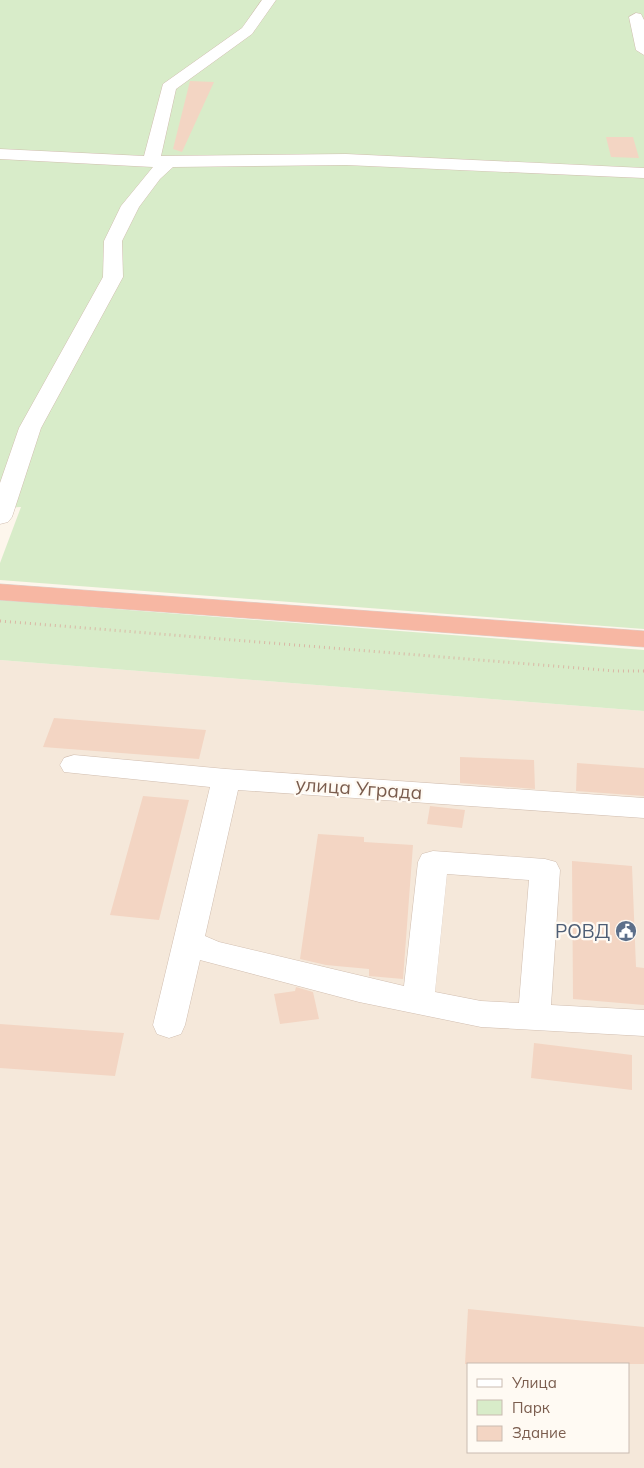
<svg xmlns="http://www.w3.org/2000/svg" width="644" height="1468" viewBox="0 0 644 1468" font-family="Mulish,sans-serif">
	<rect width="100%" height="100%" fill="#fdf6ec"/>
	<!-- residential -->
	<path fill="#f5e8da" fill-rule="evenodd" d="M 0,660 L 644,711 L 644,1468 L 0,1468 ZM 468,1364 L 628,1364 L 628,1452 L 468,1452 Z"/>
	<!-- green -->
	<path fill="#d8ecc9" d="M 0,0 L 644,0 L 644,629 L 0,580 L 0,563 L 21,507 L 0,508 Z
		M 0,600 L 644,650 L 644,711 L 0,660 Z"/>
	<!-- building -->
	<path fill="#f3d5c3" d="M 190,81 L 214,82 L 182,152 L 173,149 Z
		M 606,137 L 633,137 L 639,158 L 611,157 Z
		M 54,718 L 206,730 L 199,759 L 43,747 Z
		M 460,757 L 534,760 L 535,789 L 460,783 Z
		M 577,763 L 644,768 L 644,796 L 576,791 Z
		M 143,796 L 189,800 L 159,920 L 110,915 Z
		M 430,806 L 465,810 L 462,828 L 427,824 Z
		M 318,834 L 364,837 L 364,842 L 413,845 L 403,979 L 369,976 L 369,969 L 326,965 L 300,959 Z
		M 572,861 L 632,866 L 636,967 L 644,968 L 644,1005 L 573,999 Z
		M 296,987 L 313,992 L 319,1019 L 280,1024 L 274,994 L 295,991 Z
		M 0,1024 L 124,1033 L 115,1076 L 0,1068 Z
		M 534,1043 L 632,1055 L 632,1090 L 531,1078 Z
		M 468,1309 L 644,1327 L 644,1364 L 465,1364 Z"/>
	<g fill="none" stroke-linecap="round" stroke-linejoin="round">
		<!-- minor casing -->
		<g stroke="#d1beb0" stroke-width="1">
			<path id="minor" d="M 262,0 L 276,0 L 252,34 L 176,89 L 161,156 L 346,154 L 644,168 L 644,178 L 346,165 L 173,167 L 160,179 L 139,207 L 122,241 L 123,277 L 41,428 L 12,517 L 8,522 L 0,524 L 0,483 L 19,428 L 103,277 L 104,241 L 121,206 L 153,167 L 0,159 L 0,149 L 144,156 L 163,84 L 242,28 Z
				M 636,13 L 641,14 L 644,20 L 644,55 L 636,50 L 629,17 Z
				M 74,755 L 226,769 L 644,798 L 644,818 L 238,790 L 205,936 L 219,942 L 404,986 L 418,862 L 422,854 L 433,851 L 545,859 L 556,862 L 560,870 L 551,1005 L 644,1010 L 644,1036 L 481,1027 L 359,1002 L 200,960 L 185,1025 L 181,1034 L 169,1038 L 157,1034 L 153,1025 L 210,787 L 64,772 L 60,765 L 64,758 ZM 447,874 L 529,880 L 519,1003 L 481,1001 L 435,992 Z"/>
		</g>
		<!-- highway casing -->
		<g stroke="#dad1cd" stroke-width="1">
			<path id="highway" d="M 0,584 L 644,631 L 644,647 L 0,600 Z"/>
		</g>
		<!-- path -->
		<path stroke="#d9b8a5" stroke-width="3" stroke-dasharray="1 4" stroke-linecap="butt" d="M 0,621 L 615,671 L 644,671"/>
		<!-- minor -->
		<use href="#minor" fill="#fff" fill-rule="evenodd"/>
		<!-- highway -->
		<use href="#highway" fill="#f7b7a3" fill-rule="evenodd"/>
	</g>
	<!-- icons -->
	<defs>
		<g id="civic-disc" transform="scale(1.125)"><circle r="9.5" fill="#5c6f8a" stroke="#fffaf3"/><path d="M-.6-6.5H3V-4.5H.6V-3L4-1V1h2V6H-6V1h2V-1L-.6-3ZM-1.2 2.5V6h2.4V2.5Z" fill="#fff"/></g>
	</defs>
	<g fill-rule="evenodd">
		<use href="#civic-disc" x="626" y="931"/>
	</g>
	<g text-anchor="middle" stroke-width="4.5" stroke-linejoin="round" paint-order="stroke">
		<!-- street labels -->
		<g font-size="19" fill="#7a5c4d" stroke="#fffaf3">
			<text transform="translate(359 788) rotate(4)" y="7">улица Уграда</text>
		</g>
		<!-- service labels -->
		<g font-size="19" fill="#4e5e75" stroke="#fffaf3" text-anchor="end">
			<text x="610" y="938">РОВД</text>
		</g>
	</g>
	<!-- legend -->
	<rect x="467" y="1363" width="162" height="90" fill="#fffaf3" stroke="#cabbb1"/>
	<rect x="477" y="1379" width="25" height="8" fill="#ffffff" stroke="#cabbb1"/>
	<text x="512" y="1388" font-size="15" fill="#7a5c4d">Улица</text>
	<rect x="477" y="1400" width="25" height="15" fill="#d8ecc9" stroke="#cabbb1"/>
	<text x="512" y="1413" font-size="15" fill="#7a5c4d">Парк</text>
	<rect x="477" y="1426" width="25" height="15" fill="#f3d5c3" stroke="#cabbb1"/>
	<text x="512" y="1438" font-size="15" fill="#7a5c4d">Здание</text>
</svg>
